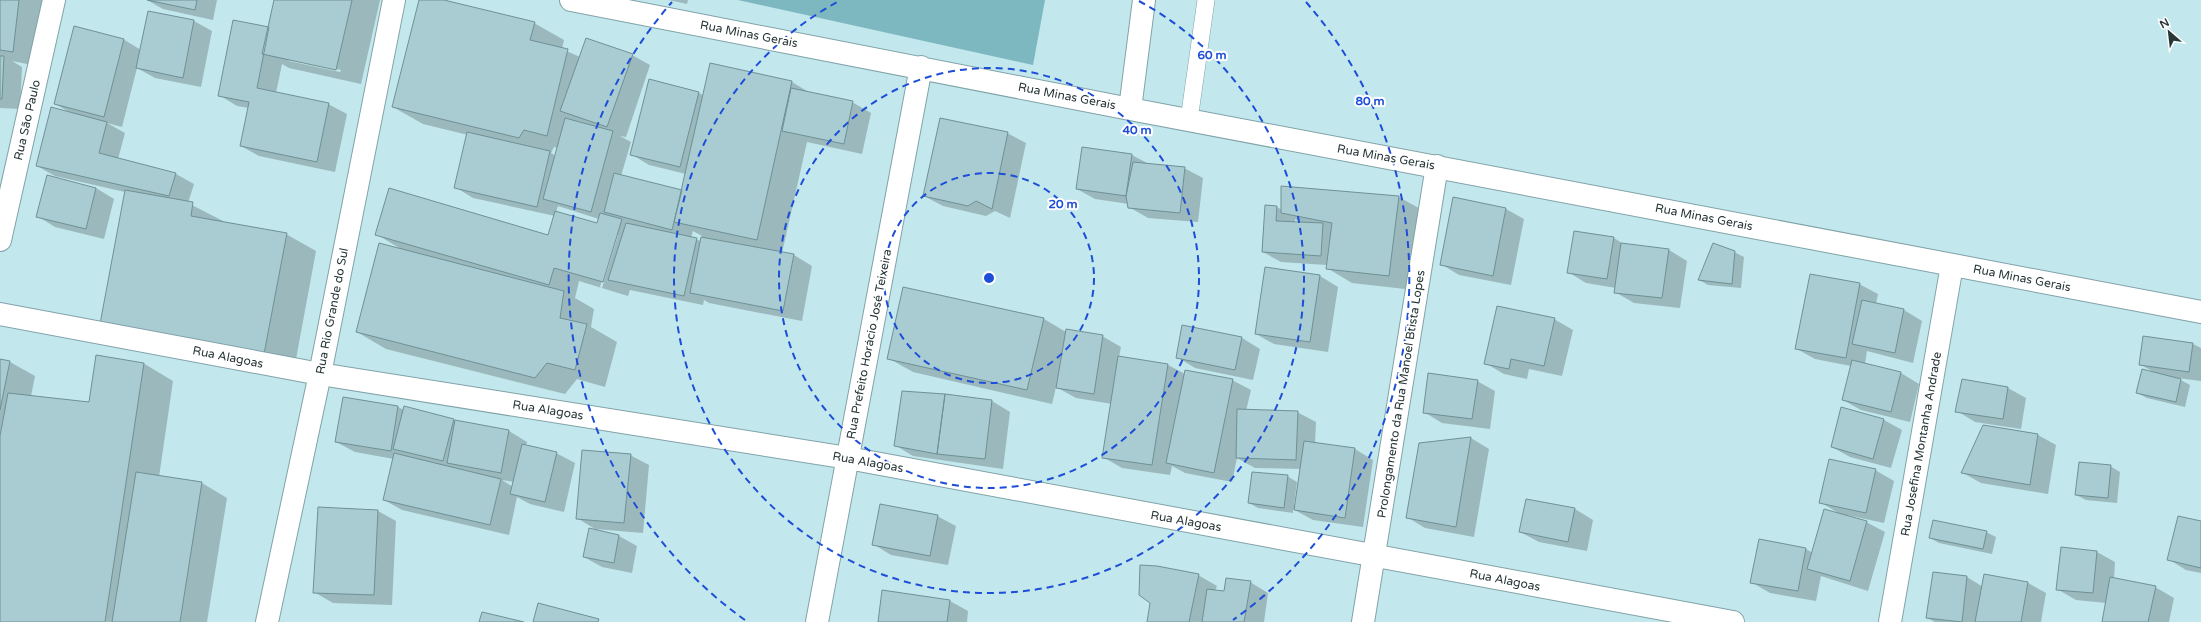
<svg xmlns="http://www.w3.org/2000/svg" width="2201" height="622" viewBox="0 0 2201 622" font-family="'Varela Round',sans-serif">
	<rect width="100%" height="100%" fill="#c2e7ec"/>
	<!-- green -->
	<path fill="#7db8c1" d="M 738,0 L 1045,0 L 1033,65 Z"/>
	<!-- shadow -->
	<path fill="#0003" fill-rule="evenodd" d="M 0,0 L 46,0 L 37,66 L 12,61 L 22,67 L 20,109 L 0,108 Z
		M 147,0 L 217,0 L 213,20 L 163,9 Z
		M 275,0 L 380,0 L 361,84 L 289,68 L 282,64 L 276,93 L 328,104 L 347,114 L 335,172 L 259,156 L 241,146 L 249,108 L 237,106 L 219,95 L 269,28 ZM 289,59 L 341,70 L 340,72 L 289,61 Z
		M 420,0 L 440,0 L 534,23 L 564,40 L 562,49 L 580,57 L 632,55 L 650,65 L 626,137 L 620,136 L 631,142 L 621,176 L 682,191 L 686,174 L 649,165 L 631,154 L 699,93 L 704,96 L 711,65 L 792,82 L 812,94 L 852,102 L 871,113 L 862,154 L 807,142 L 782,253 L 794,255 L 812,266 L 802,321 L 709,303 L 704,300 L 703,305 L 630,290 L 628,296 L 579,281 L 575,298 L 594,309 L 591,327 L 617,342 L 605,387 L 577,379 L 565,394 L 386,349 L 357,332 L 401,249 L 376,234 L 548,236 L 555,216 L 473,198 L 455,187 L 468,135 L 423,124 L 393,107 ZM 554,147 L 558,148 L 556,156 L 551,153 ZM 558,206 L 599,219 L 597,224 L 556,212 ZM 693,231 L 702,236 L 701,241 L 691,238 ZM 616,235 L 618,235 L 602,288 L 600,287 Z
		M 669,0 L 688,0 L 687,4 Z
		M 148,12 L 194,21 L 212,31 L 201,87 L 155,78 L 137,68 L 122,127 L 107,123 L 125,133 L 118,159 L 176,174 L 194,184 L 188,203 L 223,221 L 222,223 L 286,234 L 316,251 L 294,370 L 130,341 L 125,192 L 55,176 L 37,166 L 71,113 L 55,104 L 123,39 L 141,50 Z
		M 1007,133 L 1026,143 L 1010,218 L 995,211 L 986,216 L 943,206 L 924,196 Z
		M 1083,148 L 1132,155 L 1149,164 L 1184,168 L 1203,178 L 1198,222 L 1148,218 L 1129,207 L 1129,204 L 1095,199 L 1077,189 Z
		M 96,188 L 114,199 L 104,239 L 55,227 L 37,216 Z
		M 1399,197 L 1424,211 L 1414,290 L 1352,283 L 1327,268 L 1327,265 L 1281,262 L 1263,252 L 1277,207 L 1282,210 ZM 1295,219 L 1302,223 L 1295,223 Z
		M 1506,209 L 1524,219 L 1511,285 L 1459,275 L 1441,264 Z
		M 1574,232 L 1614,238 L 1625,245 L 1669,250 L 1687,261 L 1680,308 L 1634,303 L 1615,292 L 1616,288 L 1586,283 L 1568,272 Z
		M 1734,252 L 1744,257 L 1741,288 L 1708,285 L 1699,280 Z
		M 1320,276 L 1338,287 L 1328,352 L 1274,344 L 1256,334 Z
		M 1859,284 L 1878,294 L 1876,304 L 1904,310 L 1922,321 L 1913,363 L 1867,351 L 1865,364 L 1901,373 L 1919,384 L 1910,422 L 1861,410 L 1843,400 L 1851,366 L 1815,359 L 1797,349 Z
		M 1044,319 L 1066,332 L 1102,336 L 1121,347 L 1119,357 L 1168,365 L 1185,374 L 1232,380 L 1251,390 L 1246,411 L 1297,412 L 1316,422 L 1315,444 L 1355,449 L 1373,460 L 1363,527 L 1313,520 L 1293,509 L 1293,513 L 1258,508 L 1249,503 L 1287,476 L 1297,482 L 1294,505 L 1296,505 L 1301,469 L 1255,468 L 1237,458 L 1232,482 L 1185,473 L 1172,466 L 1170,475 L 1122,468 L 1103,457 L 1112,404 L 1076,398 L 1056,387 L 1052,404 L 913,372 L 888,358 Z
		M 1554,319 L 1573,330 L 1562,376 L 1529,369 L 1527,379 L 1504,374 L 1485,363 Z
		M 1242,338 L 1260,349 L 1253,380 L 1195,368 L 1177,357 Z
		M 2193,344 L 2201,348 L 2201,381 L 2177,378 L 2190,385 L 2185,407 L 2147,398 L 2137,393 L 2155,373 L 2140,364 Z
		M 0,360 L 10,362 L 35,376 L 31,396 L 90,403 L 143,363 L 173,381 L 159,477 L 202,483 L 227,498 L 207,622 L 0,622 Z
		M 1962,380 L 2008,388 L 2026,398 L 2021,429 L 1975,422 L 1957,411 Z
		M 1477,381 L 1495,391 L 1490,429 L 1442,423 L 1424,412 Z
		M 344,398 L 398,407 L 404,410 L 509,431 L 527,442 L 526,446 L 556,453 L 575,463 L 564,512 L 530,504 L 517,497 L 509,535 L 402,510 L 384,500 L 394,459 L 355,452 L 336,442 ZM 502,480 L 514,482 L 513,487 Z
		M 992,401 L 1010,412 L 1003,469 L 913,456 L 895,445 Z
		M 1884,420 L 1902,430 L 1891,468 L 1850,457 L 1832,447 Z
		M 1984,426 L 2038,435 L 2056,445 L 2048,494 L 1981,483 L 1963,473 Z
		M 1471,438 L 1489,449 L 1474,537 L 1425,528 L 1407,517 L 1420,444 Z
		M 630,455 L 649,465 L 643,533 L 595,529 L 577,518 Z
		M 2110,466 L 2120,472 L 2117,503 L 2086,500 L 2076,495 Z
		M 1875,470 L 1894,481 L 1884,523 L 1847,515 L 1847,516 L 1866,522 L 1885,532 L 1868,591 L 1821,576 L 1816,601 L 1770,593 L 1751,582 L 1760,540 L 1806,549 L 1813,553 L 1840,514 L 1820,502 Z
		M 1527,500 L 1575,509 L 1593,520 L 1587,551 L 1539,542 L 1520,532 Z
		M 319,508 L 378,511 L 396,521 L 392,605 L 333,603 L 314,592 Z
		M 937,516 L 956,526 L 948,565 L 891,555 L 873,544 Z
		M 2201,523 L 2201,573 L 2186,570 L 2168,559 Z
		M 1986,532 L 1996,537 L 1992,554 L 1939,543 L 1930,538 Z
		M 619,536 L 637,546 L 632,573 L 602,567 L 584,557 Z
		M 2062,548 L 2097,552 L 2115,562 L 2114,579 L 2155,587 L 2174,598 L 2169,622 L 2103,622 L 2106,603 L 2076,600 L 2057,589 Z
		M 1934,573 L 1967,577 L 1983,587 L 1985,575 L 2028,583 L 2046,593 L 2041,622 L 1935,622 L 1927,618 Z
		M 1198,575 L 1217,586 L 1215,591 L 1225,593 L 1250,582 L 1268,593 L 1264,622 L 1148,622 Z
		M 950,601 L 968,611 L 967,622 L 879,622 Z"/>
	<!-- building -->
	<path fill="#a8ccd1" stroke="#6e9196" d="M 0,0 L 19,0 L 13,52 L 0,50 Z
		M 147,0 L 197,0 L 195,10 Z
		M 274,0 L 352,0 L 336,70 L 262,54 Z
		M 419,0 L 444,0 L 535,22 L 530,40 L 568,49 L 547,136 L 524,130 L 519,138 L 392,107 Z
		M 148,11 L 194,20 L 183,78 L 136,68 Z
		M 233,20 L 269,27 L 257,88 L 329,103 L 317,162 L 240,146 L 249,102 L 218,96 Z
		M 74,26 L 124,39 L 104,117 L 54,104 Z
		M 586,38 L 633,54 L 607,127 L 560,111 Z
		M 0,56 L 4,56 L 2,99 L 0,99 Z
		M 710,63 L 792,81 L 757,240 L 674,222 Z
		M 649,79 L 699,92 L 680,167 L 630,155 Z
		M 791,88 L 853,101 L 844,144 L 782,131 Z
		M 51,107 L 107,122 L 99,153 L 176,173 L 169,196 L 36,166 Z
		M 565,118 L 613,131 L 591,212 L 543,199 Z
		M 940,118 L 1008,132 L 992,209 L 976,201 L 968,206 L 923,196 Z
		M 467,132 L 550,151 L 537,207 L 454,188 Z
		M 1082,147 L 1132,154 L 1126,196 L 1076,189 Z
		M 1133,162 L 1185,167 L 1180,213 L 1128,208 L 1126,196 Z
		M 614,173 L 682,190 L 672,230 L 604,212 Z
		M 47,175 L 96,188 L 86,229 L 36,217 Z
		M 1281,186 L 1399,196 L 1389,276 L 1326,269 L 1332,223 L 1281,213 Z
		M 389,188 L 548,235 L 555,211 L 597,223 L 600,213 L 622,219 L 603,282 L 554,268 L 549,285 L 375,235 Z
		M 125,190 L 193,202 L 191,216 L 287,233 L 264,354 L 100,324 Z
		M 1453,197 L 1506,208 L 1493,276 L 1440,265 Z
		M 1265,205 L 1277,206 L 1276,221 L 1323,223 L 1321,256 L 1262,252 Z
		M 626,223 L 697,238 L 684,296 L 608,280 Z
		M 1574,231 L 1614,237 L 1607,279 L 1567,273 Z
		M 701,237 L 794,254 L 783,311 L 690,293 Z
		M 379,243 L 564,291 L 560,318 L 587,324 L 575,370 L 547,363 L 535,378 L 356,332 Z
		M 1621,243 L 1669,249 L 1662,298 L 1614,293 Z
		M 1713,243 L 1735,251 L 1732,284 L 1698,280 Z
		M 1265,267 L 1320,275 L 1310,342 L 1255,334 Z
		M 1810,274 L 1860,283 L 1846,358 L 1795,349 Z
		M 903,287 L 1044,318 L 1027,390 L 887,359 Z
		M 1862,300 L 1904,309 L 1895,353 L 1852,344 Z
		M 1497,306 L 1555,318 L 1544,366 L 1511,359 L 1509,369 L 1484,364 Z
		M 1182,325 L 1242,337 L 1235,370 L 1176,358 Z
		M 1066,329 L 1103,335 L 1094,394 L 1056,388 Z
		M 2143,336 L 2193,343 L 2189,372 L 2139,365 Z
		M 96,355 L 144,363 L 105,622 L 0,622 L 0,436 L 8,393 L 89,402 Z
		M 1118,356 L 1168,364 L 1152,465 L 1102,458 Z
		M 0,359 L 10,361 L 0,410 Z
		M 1852,360 L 1901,372 L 1891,412 L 1842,400 Z
		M 2142,369 L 2181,379 L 2176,402 L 2136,393 Z
		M 1185,370 L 1233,379 L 1214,473 L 1166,463 Z
		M 1428,373 L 1478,380 L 1472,419 L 1423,413 Z
		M 1962,379 L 2008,387 L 2003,419 L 1955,412 Z
		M 902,391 L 945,394 L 937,454 L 894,446 Z
		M 945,394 L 992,400 L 985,459 L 937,454 Z
		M 343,397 L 398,406 L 391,451 L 335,442 Z
		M 404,406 L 454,419 L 443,461 L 393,449 Z
		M 1841,407 L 1884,419 L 1873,459 L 1831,447 Z
		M 1237,409 L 1298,411 L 1296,460 L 1236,458 Z
		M 455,420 L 509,430 L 501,473 L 447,463 Z
		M 1983,425 L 2038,434 L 2030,485 L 1961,473 Z
		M 1471,437 L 1456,527 L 1406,518 L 1419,443 Z
		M 1304,441 L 1355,448 L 1345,518 L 1294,510 Z
		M 522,444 L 557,452 L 545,502 L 510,494 Z
		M 582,450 L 631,454 L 624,523 L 576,519 Z
		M 394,453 L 501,479 L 490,525 L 383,500 Z
		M 1829,459 L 1876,469 L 1866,513 L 1819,503 Z
		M 2079,462 L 2111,465 L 2108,498 L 2075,495 Z
		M 136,472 L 202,482 L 180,622 L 112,622 Z
		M 1252,472 L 1288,475 L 1284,508 L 1248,503 Z
		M 1526,499 L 1575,508 L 1568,542 L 1519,532 Z
		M 880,504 L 938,515 L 930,556 L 872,545 Z
		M 318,507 L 378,510 L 374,595 L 313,593 Z
		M 1824,509 L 1867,521 L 1850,581 L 1807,569 Z
		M 2178,516 L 2201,521 L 2201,568 L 2167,560 Z
		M 1933,520 L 1987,531 L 1983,549 L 1929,538 Z
		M 589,528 L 619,535 L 614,563 L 583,557 Z
		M 1759,539 L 1806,548 L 1798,591 L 1750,583 Z
		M 2061,547 L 2097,551 L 2093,593 L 2056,590 Z
		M 1140,565 L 1157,566 L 1199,574 L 1189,622 L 1147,622 L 1150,603 L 1139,595 Z
		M 1933,572 L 1967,576 L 1962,622 L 1926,618 Z
		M 1984,574 L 2028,582 L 2021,622 L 1975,622 Z
		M 2110,577 L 2156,586 L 2148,622 L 2102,622 Z
		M 1226,578 L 1251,581 L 1244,622 L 1202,622 L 1207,589 L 1224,591 Z
		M 882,590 L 950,600 L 947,622 L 878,622 Z
		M 538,603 L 599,619 L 598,622 L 533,622 Z
		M 482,612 L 524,622 L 479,622 Z"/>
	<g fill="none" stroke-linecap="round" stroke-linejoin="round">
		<!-- lane casing -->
		<g stroke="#80a3a8" stroke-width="18">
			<path id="lane" d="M 1189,120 L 1206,0"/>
		</g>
		<!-- street casing -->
		<g stroke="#80a3a8" stroke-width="24">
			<path id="street" d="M 571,0 L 1130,109 L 2201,312
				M 1130,109 L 1144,0
				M 0,240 L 54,0
				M 0,314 L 320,374 L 848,458 L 1733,622
				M 817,622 L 921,67
				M 1363,622 L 1437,166
				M 1890,622 L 1952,265"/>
		</g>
		<!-- secondary casing -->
		<g stroke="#80a3a8" stroke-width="24">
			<path id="secondary" d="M 267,622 L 320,374 L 394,0"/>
		</g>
		<!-- lane -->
		<use href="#lane" stroke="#fff" stroke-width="17"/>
		<!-- street -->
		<use href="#street" stroke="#fff" stroke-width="22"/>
		<!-- secondary -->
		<use href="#secondary" stroke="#fff" stroke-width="22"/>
	</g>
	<!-- distance rings -->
	<g fill="none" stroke="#1d4ed8" stroke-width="2" stroke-dasharray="7 5">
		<circle cx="989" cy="278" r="105"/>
		<circle cx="989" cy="278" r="210"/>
		<path d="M1139 1A315 315 0 1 1 839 1"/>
		<path d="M745 620A420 420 0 0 1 672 2M1306 2A420 420 0 0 1 1233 620"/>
	</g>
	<g text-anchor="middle" stroke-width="4" stroke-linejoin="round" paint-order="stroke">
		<!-- street labels -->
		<g font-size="12" fill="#283638" stroke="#fff">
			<text transform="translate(749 34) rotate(11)" y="4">Rua Minas Gerais</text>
			<text transform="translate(1067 96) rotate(11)" y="4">Rua Minas Gerais</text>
			<text transform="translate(27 120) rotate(-77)" y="4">Rua São Paulo</text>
			<text transform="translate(1386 157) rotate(10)" y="4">Rua Minas Gerais</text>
			<text transform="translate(1704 217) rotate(11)" y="4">Rua Minas Gerais</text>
			<text transform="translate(2022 278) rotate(11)" y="4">Rua Minas Gerais</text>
			<text transform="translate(332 311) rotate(-79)" y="4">Rua Rio Grande do Sul</text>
			<text transform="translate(869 344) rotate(-79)" y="4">Rua Prefeito Horácio José Teixeira</text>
			<text transform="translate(228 357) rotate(11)" y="4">Rua Alagoas</text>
			<text transform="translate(1401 394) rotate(-81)" y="4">Prolongamento da Rua Manoel Btista Lopes</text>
			<text transform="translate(548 410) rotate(9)" y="4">Rua Alagoas</text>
			<text transform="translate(1921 444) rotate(-80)" y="4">Rua Josefina Montanha Andrade</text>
			<text transform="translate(868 462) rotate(10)" y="4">Rua Alagoas</text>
			<text transform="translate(1186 521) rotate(10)" y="4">Rua Alagoas</text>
			<text transform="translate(1505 580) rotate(11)" y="4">Rua Alagoas</text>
		</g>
	</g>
	<circle cx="989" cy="278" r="6" fill="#1d4ed8" stroke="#fff" stroke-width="2"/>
	<g font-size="12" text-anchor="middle" font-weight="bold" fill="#1d4ed8" stroke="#fff" stroke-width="4" stroke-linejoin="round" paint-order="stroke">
		<text x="1212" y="59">60 m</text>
		<text x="1370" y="105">80 m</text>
		<text x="1137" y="134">40 m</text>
		<text x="1063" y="208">20 m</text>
	</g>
	<!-- north arrow -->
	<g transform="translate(2169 32) rotate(332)" stroke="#ffffff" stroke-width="3" paint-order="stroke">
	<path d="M0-3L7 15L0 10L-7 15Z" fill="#283638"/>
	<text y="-6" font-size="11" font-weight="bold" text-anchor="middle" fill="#283638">N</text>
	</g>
</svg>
